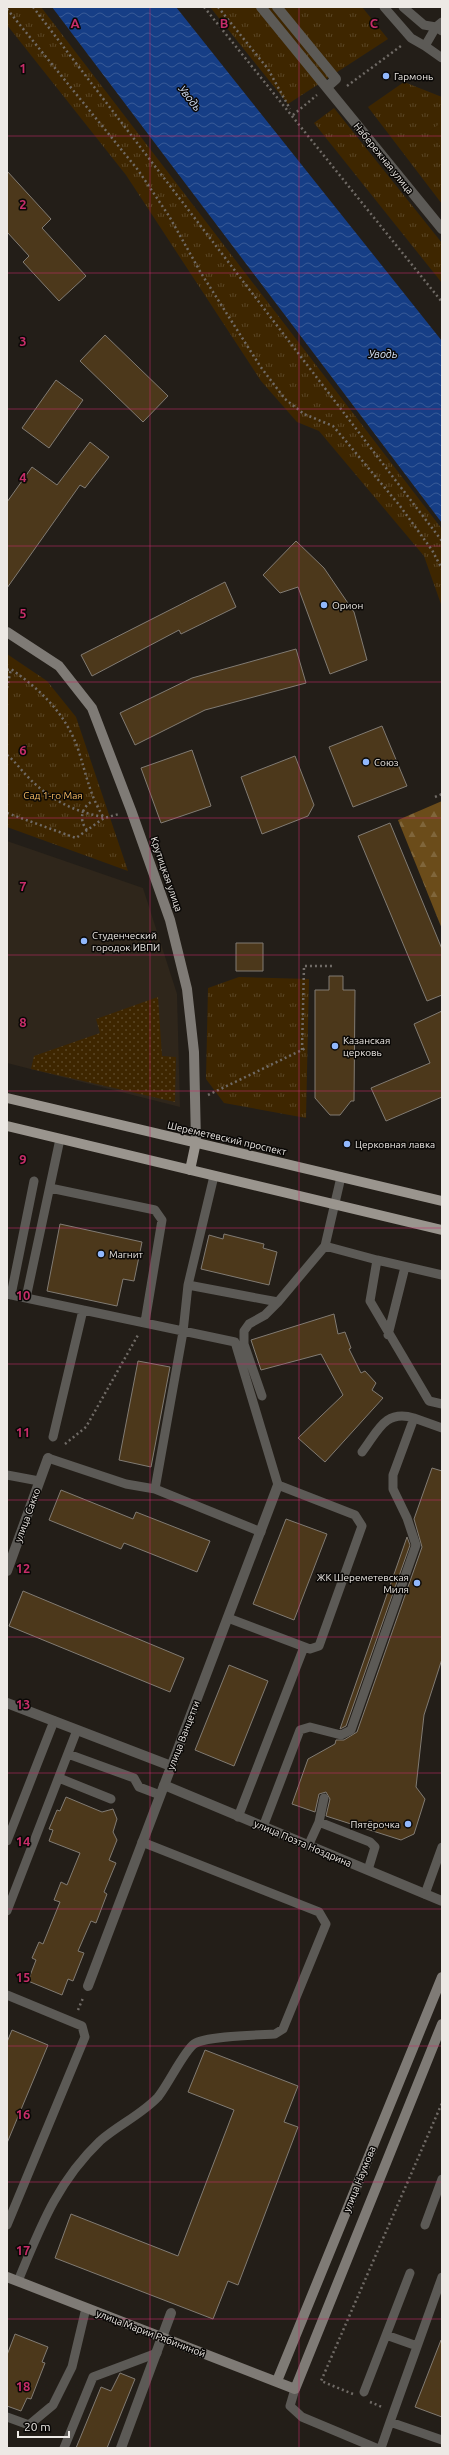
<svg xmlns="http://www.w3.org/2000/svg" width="449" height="2455" viewBox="0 0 449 2455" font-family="Ubuntu,sans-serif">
	<defs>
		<pattern id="grass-dots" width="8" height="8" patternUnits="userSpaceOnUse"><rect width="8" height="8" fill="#3e2600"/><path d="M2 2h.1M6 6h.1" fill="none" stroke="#5a4625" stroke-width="1.8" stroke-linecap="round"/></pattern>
		<pattern id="forest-firs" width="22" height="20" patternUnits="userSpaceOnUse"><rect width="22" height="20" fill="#6b4c1a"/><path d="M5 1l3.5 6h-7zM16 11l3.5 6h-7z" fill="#80663b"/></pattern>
		<pattern id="park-tufts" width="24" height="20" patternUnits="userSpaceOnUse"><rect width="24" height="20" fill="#3e2600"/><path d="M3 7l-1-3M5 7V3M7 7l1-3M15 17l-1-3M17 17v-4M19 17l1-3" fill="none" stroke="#5a4625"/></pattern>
		<pattern id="water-waves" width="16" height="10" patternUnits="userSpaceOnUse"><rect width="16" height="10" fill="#163e86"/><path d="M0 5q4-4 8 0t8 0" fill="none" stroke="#385a97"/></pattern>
	</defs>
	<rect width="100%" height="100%" fill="#231e18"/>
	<!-- built -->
	<path fill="#2f261b" d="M 7,841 L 143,888 L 177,994 L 180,1107 L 7,1063 Z"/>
	<!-- grass -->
	<path fill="url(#grass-dots)" d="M 158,997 L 162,1056 L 176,1057 L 175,1102 L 31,1069 L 34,1056 L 100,1033 L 96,1019 Z"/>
	<!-- forest -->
	<path fill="url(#forest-firs)" d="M 442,801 L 442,929 L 398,820 Z"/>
	<!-- park -->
	<path fill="url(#park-tufts)" d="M 7,7 L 41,7 L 442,529 L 442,607 L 424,556 L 319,431 L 297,422 L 261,381 L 126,175 L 7,25 Z
		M 210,7 L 362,7 L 388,39 L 288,104 Z
		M 404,82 L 442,97 L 442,204 L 368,107 Z
		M 334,108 L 442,243 L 442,283 L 314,123 Z
		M 7,654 L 47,681 L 76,717 L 128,871 L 7,827 Z
		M 239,977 L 309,979 L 306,1118 L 224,1103 L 206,1079 L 208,988 Z"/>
	<!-- garden -->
	<path fill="#3e2600" d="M 442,122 L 442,148 L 429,132 Z"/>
	<!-- water -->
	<path fill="url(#water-waves)" d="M 52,7 L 176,7 L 442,341 L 442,523 Z"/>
	<!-- building -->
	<path fill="#4c381b" stroke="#817b73" d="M 7,171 L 51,219 L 42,228 L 86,276 L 59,301 L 23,262 L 29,256 L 7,232 Z
		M 105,335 L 168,396 L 143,422 L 80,361 Z
		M 56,380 L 83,400 L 49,448 L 22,428 Z
		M 90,442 L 109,457 L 85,488 L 80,485 L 7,588 L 7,502 L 32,467 L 57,485 Z
		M 296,541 L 324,568 L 354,612 L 367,660 L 330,674 L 298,587 L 280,593 L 263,575 Z
		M 225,582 L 236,607 L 181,634 L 179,630 L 92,676 L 81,655 Z
		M 296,649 L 306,683 L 205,710 L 135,745 L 120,713 L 192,678 Z
		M 382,726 L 407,786 L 353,807 L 329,747 Z
		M 192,750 L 211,806 L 161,823 L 141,768 Z
		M 295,756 L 314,805 L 308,816 L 262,834 L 241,777 Z
		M 390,823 L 442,949 L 442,995 L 427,1001 L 358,836 Z
		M 236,943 L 263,943 L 263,971 L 236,971 Z
		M 329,976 L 343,976 L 343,990 L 355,990 L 354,1101 L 351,1101 L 340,1115 L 330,1115 L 315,1098 L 315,990 L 329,990 Z
		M 442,1011 L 442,1097 L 386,1121 L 371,1088 L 430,1063 L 414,1024 Z
		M 60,1224 L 142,1242 L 134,1281 L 123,1279 L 117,1306 L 47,1291 Z
		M 224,1234 L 264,1244 L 263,1248 L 277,1252 L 269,1285 L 201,1269 L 209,1235 L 223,1239 Z
		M 334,1314 L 338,1334 L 345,1332 L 351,1348 L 349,1349 L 361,1373 L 365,1371 L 376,1383 L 372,1390 L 383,1398 L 325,1462 L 298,1438 L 343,1395 L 321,1354 L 261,1370 L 251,1340 Z
		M 138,1361 L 170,1367 L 151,1467 L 119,1460 Z
		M 432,1468 L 442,1471 L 442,1659 L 424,1715 L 416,1787 L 425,1799 L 414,1834 L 401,1840 L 326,1816 L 330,1799 L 326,1792 L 319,1794 L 315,1812 L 292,1804 L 308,1759 L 335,1744 L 336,1740 L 344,1740 L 357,1732 L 422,1547 L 414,1519 Z
		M 61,1490 L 133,1519 L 136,1512 L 210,1541 L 197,1572 L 124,1543 L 121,1549 L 49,1520 Z
		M 286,1519 L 327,1534 L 294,1620 L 253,1604 Z
		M 407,1537 L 410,1545 L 346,1726 L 340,1729 Z
		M 23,1591 L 184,1658 L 170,1692 L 9,1626 Z
		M 229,1665 L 268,1681 L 234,1766 L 195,1750 Z
		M 66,1797 L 102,1812 L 113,1809 L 117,1819 L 113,1832 L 117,1840 L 109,1860 L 116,1863 L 104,1892 L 107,1894 L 96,1923 L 91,1921 L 78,1951 L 84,1953 L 73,1981 L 68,1979 L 62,1995 L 28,1981 L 36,1960 L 32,1958 L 39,1942 L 43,1944 L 60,1902 L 54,1900 L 61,1882 L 67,1885 L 80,1853 L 49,1841 L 53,1830 L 49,1829 L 57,1810 L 60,1811 Z
		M 12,2030 L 48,2045 L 7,2143 L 7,2042 Z
		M 205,2050 L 298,2086 L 284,2122 L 298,2127 L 238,2285 L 228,2281 L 213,2319 L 55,2258 L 71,2214 L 178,2256 L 234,2110 L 188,2092 Z
		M 15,2334 L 48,2347 L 42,2362 L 45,2363 L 31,2399 L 27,2398 L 21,2411 L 7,2406 L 7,2355 Z
		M 441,2340 L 442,2340 L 442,2417 L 415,2407 Z
		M 120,2373 L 135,2379 L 107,2448 L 76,2448 L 101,2387 L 111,2391 Z"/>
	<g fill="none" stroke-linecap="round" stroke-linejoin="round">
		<!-- path -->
		<path stroke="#706b66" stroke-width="2.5" stroke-dasharray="2 3" stroke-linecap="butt" d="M 33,7 L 442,541
			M 204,7 L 442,302
			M 218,7 L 268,69 L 290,109
			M 7,9 L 138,170 L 169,216 L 201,273 L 260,366 L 285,399 L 304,414 L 333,426 L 345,440 L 400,506 L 432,550 L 442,569
			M 347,86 L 401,46
			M 293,115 L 317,95
			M 7,670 L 11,669 C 42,691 67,715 79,752 C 87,777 90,796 104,818
			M 7,688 L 11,669
			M 7,755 C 15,761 21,770 28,777 C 49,799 74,812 104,817
			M 435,797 L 442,794
			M 7,813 L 76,838 L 104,818 L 119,814
			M 87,830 C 78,820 82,806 93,801
			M 302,1050 L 304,966 L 333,966
			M 208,1095 L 306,1048
			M 65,1444 L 86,1427 L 138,1335
			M 78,2010 L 83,1998
			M 353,2394 L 321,2381 L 442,2103
			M 370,2402 L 382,2407"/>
		<!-- lane -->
		<path stroke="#5c5a56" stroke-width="9" d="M 384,7 L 411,38 L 425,46
			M 403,7 L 424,25 L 436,27 L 442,31
			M 442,22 L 436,27 L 425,46 L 442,58
			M 50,1188 L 155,1210 L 162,1220 L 145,1322
			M 325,1246 L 377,1260 L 370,1301 L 429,1401 L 442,1404
			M 377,1260 L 442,1275
			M 188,1285 L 214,1176
			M 7,1294 L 235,1342 L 278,1485 L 355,1515 L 362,1526 L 319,1646 L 310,1649 L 228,1618
			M 11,1295 L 34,1181
			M 26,1298 L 60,1139
			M 388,1335 L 405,1267
			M 262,1396 L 244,1344 L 244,1331 L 249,1324 L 265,1315 L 278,1302 L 325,1246 L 341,1177
			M 53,1437 L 83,1310
			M 362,1452 C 378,1431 385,1409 414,1418
			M 48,1458 L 126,1484 L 155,1489 L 261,1532
			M 7,1475 L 39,1481
			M 155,1489 L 183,1332 L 188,1285 L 278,1302
			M 68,1754 L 134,1778 L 139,1787 L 160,1795
			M 59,1778 L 111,1799
			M 238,1817 L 304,1647
			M 319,1822 L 370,1842 L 375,1847 L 368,1870
			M 263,1827 L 300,1730 L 310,1727 L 341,1735 L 351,1730 L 416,1545 L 407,1518 L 393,1489 L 393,1475 L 414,1418 L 442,1428
			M 7,1841 L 54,1721
			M 308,1846 L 319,1822 L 324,1798
			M 425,1894 L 442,1847
			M 7,1911 L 77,1730
			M 7,1995 L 82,2026 L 85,2037 L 7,2225
			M 425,2225 L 442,2179
			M 442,2277 L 390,2422 L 442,2440
			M 18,2281 C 40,2228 57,2182 100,2141 C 118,2125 141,2115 158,2097 C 168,2085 184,2051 194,2044 C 205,2036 258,2035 275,2034 L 283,2029 L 326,1924 L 319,1912 L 142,1842
			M 386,2335 L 417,2346
			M 295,2389 L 290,2406 L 302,2417 L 376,2448
			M 364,2392 L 410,2273
			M 7,2417 L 29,2425 L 53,2405 L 72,2367 L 86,2308
			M 64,2448 L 93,2377 L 157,2353
			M 381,2448 L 390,2422"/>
		<!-- street -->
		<path stroke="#5c5a56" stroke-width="10" d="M 261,7 L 442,229
			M 277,7 L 336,79 L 327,87
			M 7,1571 L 48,1458
			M 7,1703 L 171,1766
			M 164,1785 L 442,1901
			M 88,1986 L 278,1485
			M 121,2448 L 171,2313"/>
		<!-- secondary -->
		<path stroke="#7f7b76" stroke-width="10" d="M 7,632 L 59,666 L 92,708 L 131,810 L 170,920 L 187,989 L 194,1052 L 196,1142
			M 7,2277 L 295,2389 L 442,2024
			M 277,2381 L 442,1977"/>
		<!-- primary -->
		<path stroke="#9a958e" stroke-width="10" d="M 7,1098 L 442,1201
			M 7,1126 L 442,1230
			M 190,1170 L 196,1142"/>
	</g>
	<!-- grid -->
	<path fill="none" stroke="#c62d69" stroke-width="1" stroke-opacity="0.55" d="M 150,7 L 150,2448M 299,7 L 299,2448M 7,136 L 442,136M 7,273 L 442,273M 7,409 L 442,409M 7,546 L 442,546M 7,682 L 442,682M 7,818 L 442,818M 7,955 L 442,955M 7,1091 L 442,1091M 7,1228 L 442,1228M 7,1364 L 442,1364M 7,1500 L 442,1500M 7,1637 L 442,1637M 7,1773 L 442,1773M 7,1909 L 442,1909M 7,2046 L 442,2046M 7,2182 L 442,2182M 7,2319 L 442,2319"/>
	<!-- markers -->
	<g fill="#91b8fd" stroke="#0a0806" stroke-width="1.5">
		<circle cx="386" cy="76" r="4"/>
		<circle cx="324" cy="605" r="4"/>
		<circle cx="366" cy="762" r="4"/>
		<circle cx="84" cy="941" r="4"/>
		<circle cx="335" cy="1046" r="4"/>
		<circle cx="347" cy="1144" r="4"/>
		<circle cx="101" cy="1254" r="4"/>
		<circle cx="417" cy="1583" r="4"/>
		<circle cx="408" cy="1824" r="4"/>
	</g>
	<g text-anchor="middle" stroke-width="3" stroke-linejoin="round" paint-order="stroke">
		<!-- poi labels -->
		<g font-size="10" fill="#ede9e5" stroke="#0a0806" text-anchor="start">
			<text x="394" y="80">Гармонь</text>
			<text x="332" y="609">Орион</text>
			<text x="374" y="766">Союз</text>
			<text x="92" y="939">Студенческий<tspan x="92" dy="12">городок ИВПИ</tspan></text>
			<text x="343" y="1044">Казанская<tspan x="343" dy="12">церковь</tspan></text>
			<text x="355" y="1148">Церковная лавка</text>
			<text x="109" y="1258">Магнит</text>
			<text x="409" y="1581" text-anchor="end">ЖК Шереметевская<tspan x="409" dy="12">Миля</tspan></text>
			<text x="400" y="1828" text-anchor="end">Пятёрочка</text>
		</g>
		<!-- street labels -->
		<g font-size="10" fill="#ede9e5" stroke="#0a0806">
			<text transform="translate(384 158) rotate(51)" y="4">Набережная улица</text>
			<text transform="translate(167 874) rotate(71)" y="4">Крутицкая улица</text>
			<text transform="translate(227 1138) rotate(13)" y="4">Шереметевский проспект</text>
			<text transform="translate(27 1515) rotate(-70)" y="4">улица Сакко</text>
			<text transform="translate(183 1735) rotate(-69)" y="4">улица Ванцетти</text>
			<text transform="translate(303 1843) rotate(23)" y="4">улица Поэта Ноздрина</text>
			<text transform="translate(359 2179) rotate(-68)" y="4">улица Наумова</text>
			<text transform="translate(151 2333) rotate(21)" y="4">улица Марии Рябининой</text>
		</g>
		<!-- park labels -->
		<g font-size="10" fill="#fcbf65" stroke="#0a0806">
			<text x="53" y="799">Сад 1-го Мая</text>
		</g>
		<!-- water labels -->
		<g font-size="11" font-style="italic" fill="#d6e3f8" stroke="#0a0806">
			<text transform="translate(190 98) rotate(52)" y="4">Уводь</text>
			<text x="383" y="358">Уводь</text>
		</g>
	</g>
	<g font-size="13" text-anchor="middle" font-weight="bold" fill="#c62d69" stroke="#0a0806" stroke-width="3" stroke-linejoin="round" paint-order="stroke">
		<text x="75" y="28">A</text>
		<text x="224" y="28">B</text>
		<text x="374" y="28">C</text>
		<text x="23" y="73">1</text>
		<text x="23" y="209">2</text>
		<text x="23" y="346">3</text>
		<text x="23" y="482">4</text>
		<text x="23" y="618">5</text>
		<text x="23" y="755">6</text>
		<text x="23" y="891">7</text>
		<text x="23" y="1027">8</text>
		<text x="23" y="1164">9</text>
		<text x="23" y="1300">10</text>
		<text x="23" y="1437">11</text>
		<text x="23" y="1573">12</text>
		<text x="23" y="1709">13</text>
		<text x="23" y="1846">14</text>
		<text x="23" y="1982">15</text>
		<text x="23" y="2119">16</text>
		<text x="23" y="2255">17</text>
		<text x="23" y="2391">18</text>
	</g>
	<!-- border -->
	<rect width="449" height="2455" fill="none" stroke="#ede9e5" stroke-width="16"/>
	<!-- scale -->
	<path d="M18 2431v6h51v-6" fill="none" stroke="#ede9e5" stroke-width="2"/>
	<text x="24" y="2431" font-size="12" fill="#ede9e5" stroke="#0a0806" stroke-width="3" paint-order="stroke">20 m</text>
</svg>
